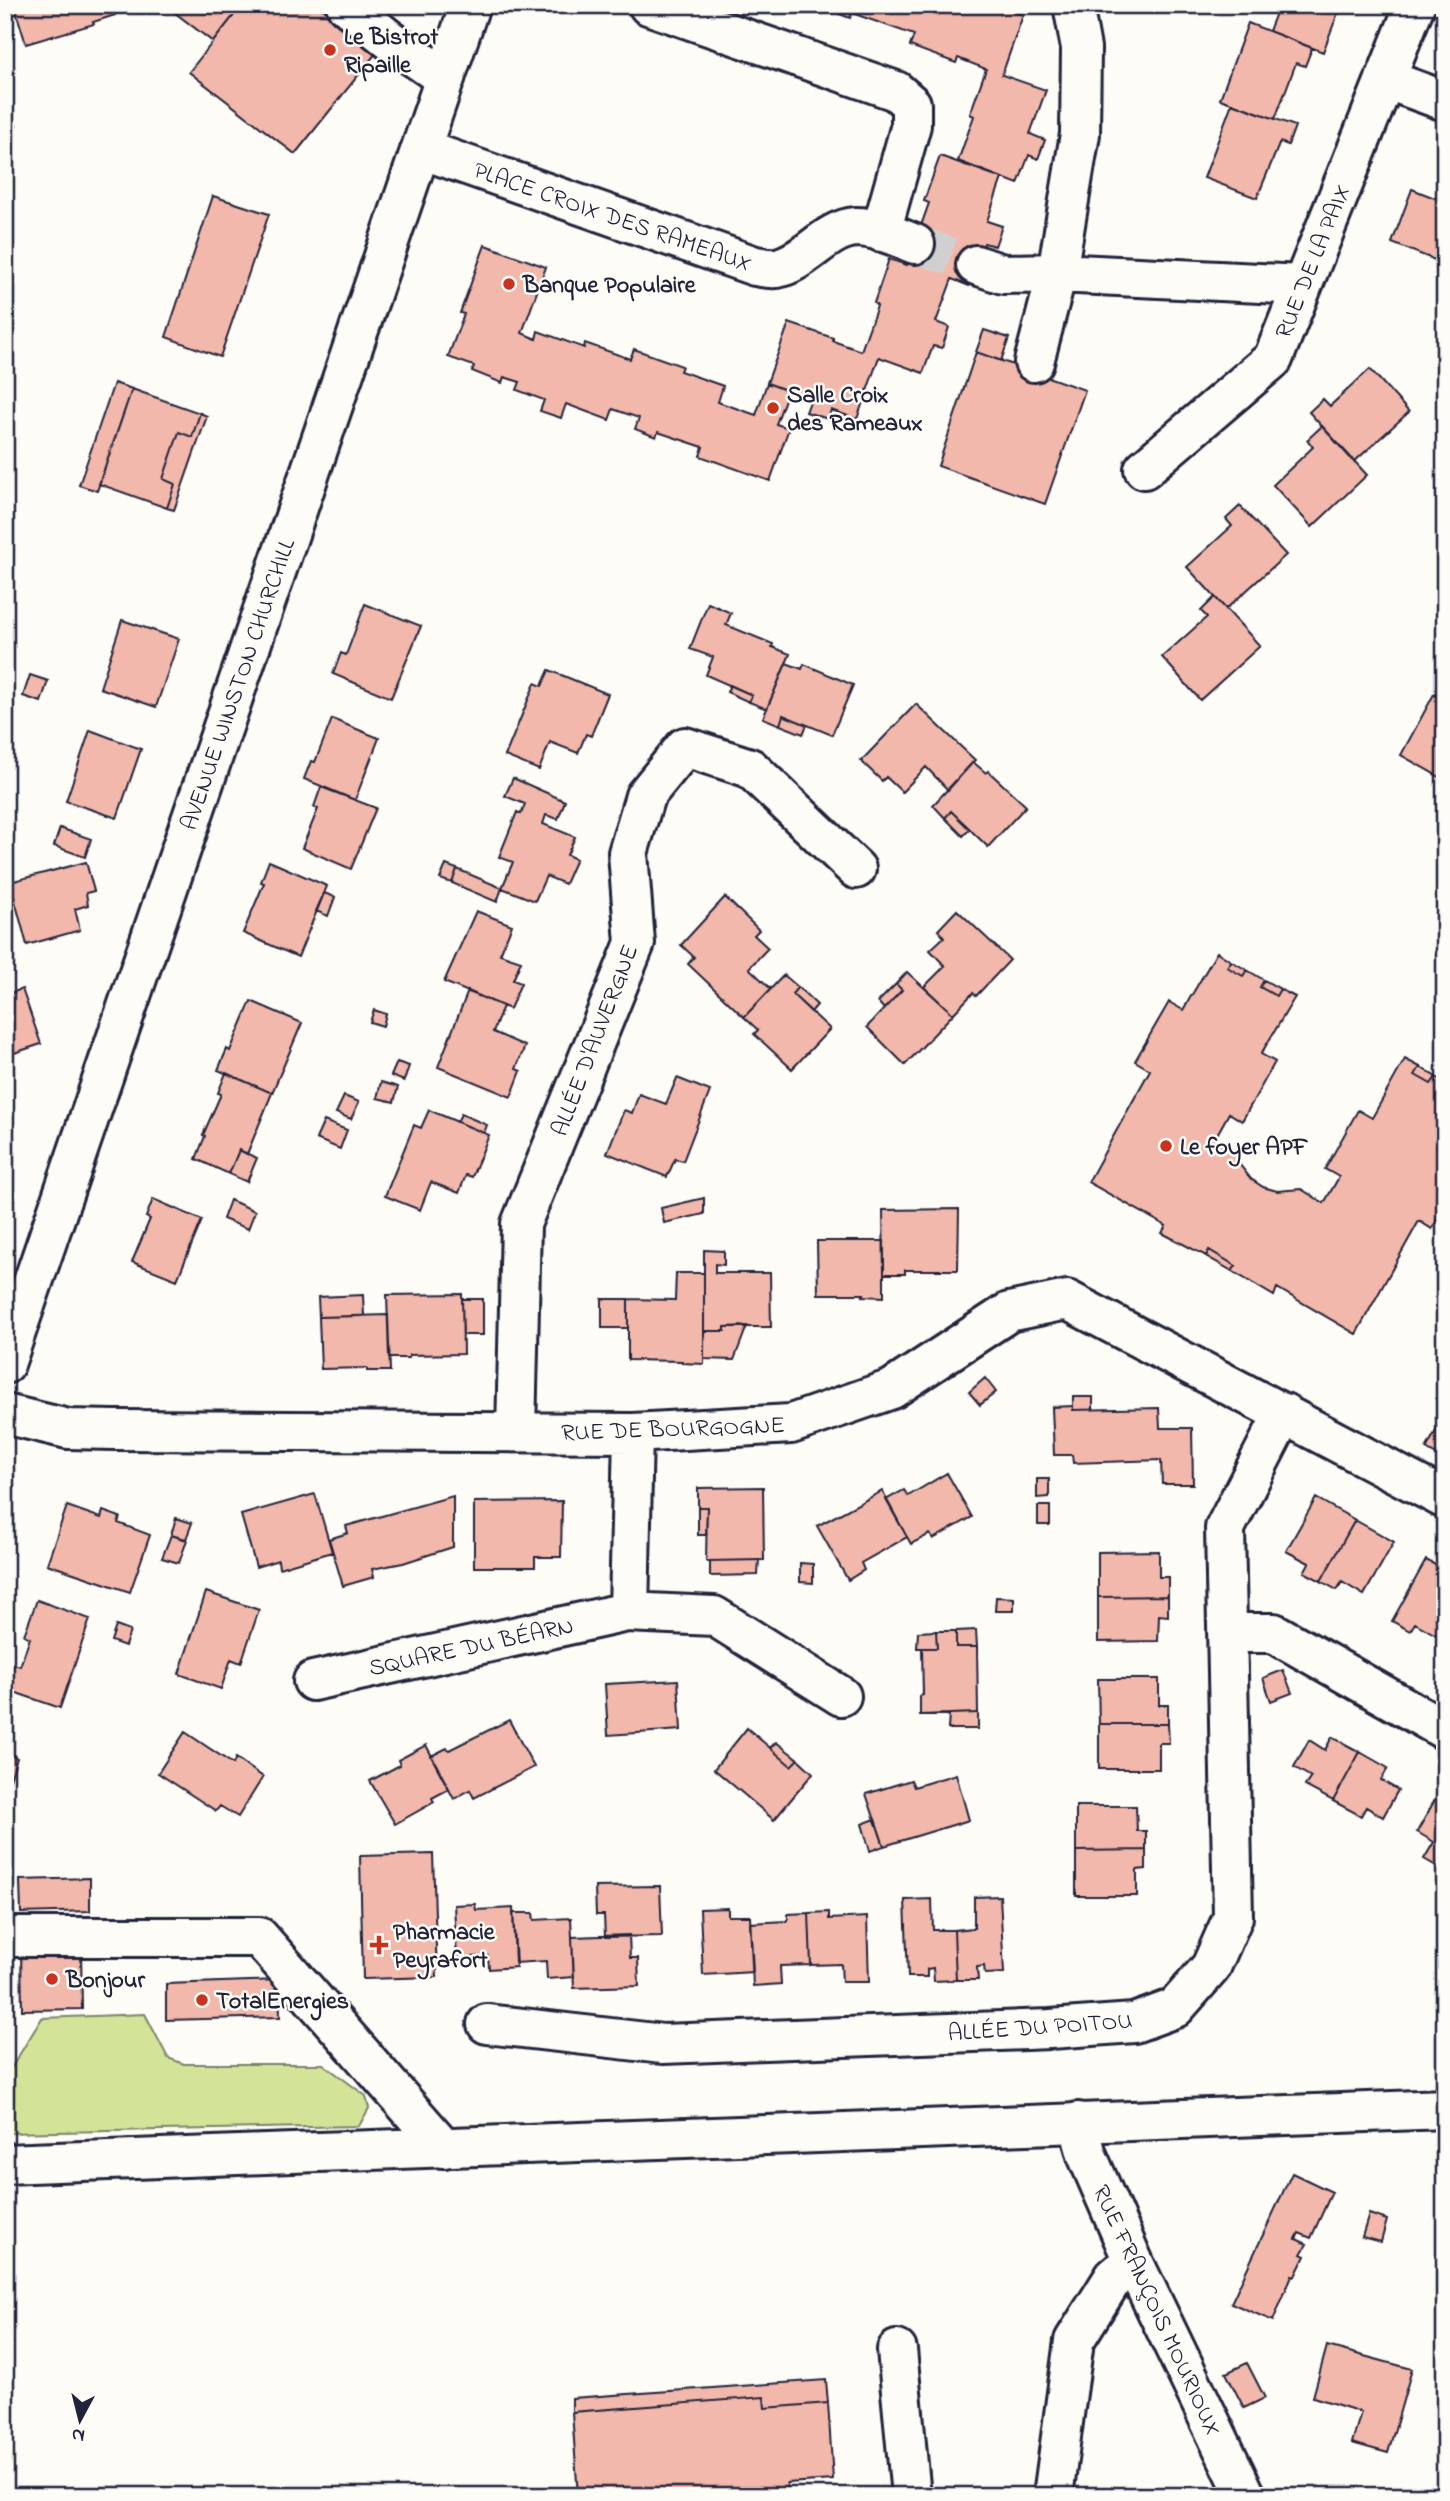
<svg xmlns="http://www.w3.org/2000/svg" width="1450" height="2501" viewBox="0 0 1450 2501" font-family="'Indie Flower',sans-serif">
	<rect width="100%" height="100%" fill="#fdfcf7"/>
	<filter id="ink" filterUnits="userSpaceOnUse"><feTurbulence type="fractalNoise" baseFrequency=".0143" numOctaves="2"/><feDisplacementMap in="SourceGraphic" scale="14" xChannelSelector="R" yChannelSelector="G"/><feConvolveMatrix kernelMatrix="1 2 1 2 8 2 1 2 1" color-interpolation-filters="sRGB"/></filter>
	<g filter="url(#ink)">
		<!-- green -->
		<path fill="#d3e498" stroke="#7a836a" stroke-width="2" d="M 145,2014 L 168,2058 L 184,2064 L 323,2064 L 366,2096 L 369,2108 L 359,2126 L 5,2133 L 5,2078 L 42,2018 Z"/>
		<!-- building -->
		<path fill="#f2b8ab" stroke="#22223b" stroke-width="2" d="M 14,5 L 113,5 L 115,15 L 93,22 L 94,24 L 26,44 Z
			M 165,5 L 242,5 L 213,42 Z
			M 242,5 L 318,5 L 377,52 L 295,154 L 189,72 Z
			M 815,5 L 998,5 L 1023,15 L 1002,75 L 1046,90 L 1030,134 L 1045,140 L 1038,159 L 1029,155 L 1018,184 L 958,161 L 974,116 L 970,114 L 986,69 L 958,58 L 956,63 L 910,46 L 914,35 L 852,13 L 850,18 Z
			M 1279,5 L 1341,5 L 1323,52 L 1269,31 Z
			M 1248,23 L 1312,48 L 1305,66 L 1296,63 L 1275,119 L 1220,99 Z
			M 5,90 L 16,126 L 5,129 Z
			M 1232,103 L 1295,126 L 1288,145 L 1280,142 L 1257,198 L 1204,178 Z
			M 940,156 L 1002,178 L 987,221 L 1002,226 L 995,246 L 984,243 L 969,286 L 952,279 L 936,322 L 949,327 L 942,348 L 933,346 L 923,373 L 879,357 L 857,419 L 831,410 L 828,419 L 806,412 L 811,399 L 767,383 L 789,323 L 833,338 L 833,341 L 861,351 L 877,306 L 874,303 L 889,259 L 907,265 L 929,203 L 924,201 Z
			M 1412,189 L 1445,202 L 1445,264 L 1392,243 Z
			M 213,196 L 269,214 L 220,357 L 166,337 Z
			M 485,245 L 546,267 L 522,333 L 536,339 L 538,331 L 584,348 L 585,343 L 630,359 L 634,349 L 682,366 L 680,371 L 723,386 L 718,402 L 756,415 L 767,383 L 788,391 L 776,424 L 789,428 L 770,481 L 700,456 L 703,447 L 658,432 L 656,437 L 635,429 L 639,418 L 613,409 L 609,420 L 566,404 L 561,418 L 540,411 L 544,400 L 517,390 L 520,382 L 504,377 L 502,383 L 472,371 L 474,366 L 448,357 L 464,314 L 460,313 Z
			M 984,330 L 1009,338 L 1001,361 L 976,352 Z
			M 976,352 L 1085,390 L 1045,504 L 938,466 Z
			M 1370,369 L 1409,412 L 1354,462 L 1309,412 L 1323,399 L 1330,406 Z
			M 114,383 L 132,389 L 97,491 L 79,485 Z
			M 132,389 L 200,413 L 192,437 L 179,432 L 163,479 L 175,484 L 167,508 L 99,484 Z
			M 200,413 L 207,416 L 174,510 L 167,508 L 175,484 L 163,479 L 179,432 L 192,437 Z
			M 1322,426 L 1367,475 L 1312,527 L 1273,485 L 1313,447 L 1307,440 Z
			M 1240,506 L 1286,555 L 1226,609 L 1187,567 L 1232,526 L 1226,519 Z
			M 1215,597 L 1260,646 L 1200,700 L 1162,657 L 1207,617 L 1201,611 Z
			M 708,603 L 731,613 L 726,625 L 773,644 L 772,647 L 790,654 L 767,709 L 749,702 L 752,695 L 706,675 L 713,657 L 690,649 Z
			M 365,604 L 421,626 L 391,698 L 333,674 L 341,653 L 346,655 Z
			M 122,620 L 179,639 L 156,707 L 100,688 Z
			M 786,663 L 802,669 L 804,664 L 853,685 L 832,735 L 783,715 L 780,725 L 763,718 Z
			M 549,670 L 608,694 L 591,736 L 586,734 L 578,753 L 550,742 L 539,770 L 505,756 L 535,683 L 542,686 Z
			M 30,675 L 48,681 L 41,702 L 23,696 Z
			M 730,685 L 752,695 L 749,702 L 727,692 Z
			M 1434,694 L 1445,700 L 1445,780 L 1401,755 Z
			M 916,704 L 975,760 L 948,790 L 926,767 L 902,792 L 886,777 L 882,781 L 861,761 Z
			M 783,715 L 807,725 L 803,734 L 780,725 Z
			M 332,719 L 379,738 L 355,800 L 304,779 L 311,761 L 315,762 Z
			M 90,730 L 141,749 L 117,818 L 66,801 Z
			M 973,762 L 986,773 L 988,771 L 1026,806 L 988,847 L 951,811 L 945,818 L 933,805 Z
			M 513,778 L 565,801 L 558,819 L 546,815 L 543,824 L 575,837 L 567,855 L 576,859 L 565,884 L 546,876 L 535,901 L 502,888 L 513,862 L 499,857 L 517,812 L 521,814 L 525,804 L 505,796 Z
			M 321,787 L 376,808 L 351,869 L 302,848 L 318,809 L 314,807 Z
			M 951,811 L 970,829 L 963,836 L 945,818 Z
			M 60,828 L 91,839 L 85,857 L 54,846 Z
			M 269,861 L 327,886 L 298,957 L 243,933 L 264,883 L 261,882 Z
			M 86,862 L 94,891 L 86,893 L 88,905 L 75,909 L 80,930 L 27,945 L 10,882 Z
			M 446,865 L 457,869 L 452,883 L 440,879 Z
			M 457,869 L 502,888 L 497,902 L 452,883 Z
			M 324,893 L 335,897 L 328,916 L 316,911 Z
			M 725,897 L 759,930 L 754,935 L 768,948 L 749,968 L 771,989 L 744,1017 L 688,964 L 694,957 L 681,945 Z
			M 957,910 L 1010,960 L 976,996 L 973,993 L 953,1014 L 924,987 L 945,966 L 930,950 L 944,937 L 938,930 Z
			M 476,911 L 512,925 L 500,954 L 521,961 L 513,980 L 521,983 L 510,1009 L 444,982 Z
			M 1217,952 L 1231,961 L 1227,967 L 1243,976 L 1247,970 L 1264,980 L 1260,987 L 1276,996 L 1280,989 L 1295,997 L 1261,1054 L 1275,1062 L 1242,1121 L 1229,1113 L 1214,1140 L 1236,1152 L 1240,1165 L 1251,1179 L 1263,1187 L 1277,1191 L 1301,1189 L 1324,1203 L 1339,1177 L 1325,1169 L 1358,1110 L 1372,1118 L 1405,1059 L 1420,1067 L 1415,1075 L 1431,1084 L 1436,1077 L 1445,1082 L 1445,1206 L 1432,1229 L 1419,1221 L 1356,1334 L 1277,1288 L 1274,1296 L 1232,1271 L 1236,1266 L 1209,1250 L 1206,1256 L 1162,1233 L 1166,1226 L 1088,1182 L 1150,1070 L 1135,1061 L 1169,1002 L 1183,1010 Z
			M 1231,961 L 1247,970 L 1243,976 L 1227,967 Z
			M 907,972 L 953,1014 L 905,1065 L 867,1027 L 902,990 L 896,984 Z
			M 784,975 L 798,987 L 792,994 L 830,1029 L 792,1069 L 754,1034 L 758,1030 L 744,1017 Z
			M 1264,980 L 1280,989 L 1276,996 L 1260,987 Z
			M 896,984 L 902,990 L 884,1009 L 878,1002 Z
			M 798,987 L 817,1005 L 811,1012 L 792,994 Z
			M 22,989 L 41,1044 L 5,1056 L 5,995 Z
			M 468,991 L 503,1006 L 493,1032 L 525,1046 L 516,1069 L 521,1071 L 511,1097 L 438,1067 Z
			M 251,1001 L 302,1023 L 272,1093 L 218,1070 L 227,1049 L 230,1051 Z
			M 374,1010 L 386,1014 L 383,1026 L 370,1022 Z
			M 397,1062 L 409,1066 L 404,1081 L 391,1076 Z
			M 1420,1067 L 1436,1077 L 1431,1084 L 1415,1075 Z
			M 226,1073 L 272,1093 L 247,1154 L 239,1150 L 229,1174 L 196,1159 L 205,1136 L 203,1135 L 221,1094 L 218,1093 Z
			M 677,1078 L 710,1091 L 683,1161 L 675,1159 L 667,1177 L 607,1153 L 624,1110 L 632,1113 L 639,1094 L 666,1104 Z
			M 381,1082 L 398,1087 L 394,1102 L 377,1098 Z
			M 344,1096 L 359,1102 L 351,1119 L 336,1113 Z
			M 429,1110 L 489,1135 L 472,1177 L 466,1175 L 459,1193 L 431,1182 L 420,1210 L 385,1196 L 414,1125 L 421,1128 Z
			M 461,1114 L 487,1125 L 484,1133 L 457,1122 Z
			M 324,1121 L 347,1130 L 340,1149 L 316,1139 Z
			M 239,1150 L 257,1158 L 247,1182 L 229,1174 Z
			M 704,1198 L 704,1214 L 664,1223 L 661,1208 Z
			M 153,1199 L 202,1220 L 177,1280 L 132,1262 L 150,1219 L 146,1217 Z
			M 230,1200 L 255,1211 L 248,1229 L 223,1219 Z
			M 959,1209 L 958,1270 L 905,1270 L 905,1274 L 884,1274 L 883,1210 Z
			M 817,1241 L 884,1241 L 884,1297 L 863,1296 L 864,1294 L 818,1294 Z
			M 704,1250 L 724,1251 L 724,1265 L 715,1264 L 715,1273 L 770,1273 L 771,1327 L 725,1327 L 725,1331 L 704,1331 Z
			M 1209,1250 L 1236,1266 L 1232,1271 L 1206,1256 Z
			M 676,1273 L 704,1273 L 704,1364 L 682,1363 L 682,1361 L 628,1360 L 628,1299 L 675,1300 Z
			M 462,1294 L 463,1354 L 409,1355 L 409,1358 L 389,1358 L 387,1295 Z
			M 363,1295 L 364,1316 L 319,1317 L 318,1297 Z
			M 462,1299 L 483,1299 L 483,1335 L 463,1335 Z
			M 602,1299 L 628,1299 L 628,1328 L 602,1328 Z
			M 388,1315 L 390,1371 L 367,1371 L 367,1368 L 321,1369 L 319,1317 Z
			M 747,1326 L 734,1360 L 704,1359 L 704,1331 L 725,1331 L 725,1327 Z
			M 985,1378 L 996,1392 L 980,1405 L 969,1392 Z
			M 1073,1397 L 1093,1397 L 1093,1410 L 1073,1410 Z
			M 1073,1406 L 1073,1410 L 1159,1408 L 1160,1428 L 1192,1428 L 1193,1484 L 1162,1484 L 1161,1460 L 1073,1463 L 1072,1455 L 1054,1455 L 1052,1407 Z
			M 1440,1424 L 1445,1427 L 1445,1460 L 1426,1449 Z
			M 947,1473 L 972,1517 L 933,1539 L 930,1534 L 911,1544 L 886,1500 L 904,1490 L 908,1496 Z
			M 1037,1479 L 1049,1479 L 1049,1497 L 1037,1498 Z
			M 763,1487 L 764,1560 L 706,1561 L 707,1507 L 698,1507 L 698,1488 Z
			M 882,1491 L 907,1537 L 861,1563 L 864,1570 L 848,1580 L 817,1526 Z
			M 315,1494 L 332,1552 L 279,1568 L 278,1560 L 256,1567 L 241,1515 Z
			M 453,1496 L 453,1547 L 403,1563 L 372,1569 L 374,1577 L 343,1586 L 329,1539 L 348,1533 L 346,1526 Z
			M 1316,1498 L 1355,1520 L 1321,1581 L 1304,1572 L 1309,1563 L 1286,1551 Z
			M 562,1501 L 561,1557 L 535,1557 L 535,1567 L 474,1567 L 474,1502 Z
			M 67,1506 L 101,1518 L 103,1511 L 120,1517 L 118,1523 L 150,1535 L 130,1592 L 47,1564 Z
			M 1038,1506 L 1050,1506 L 1050,1525 L 1038,1525 Z
			M 698,1507 L 707,1507 L 706,1535 L 698,1535 Z
			M 176,1518 L 192,1523 L 186,1539 L 171,1535 Z
			M 1355,1520 L 1394,1542 L 1364,1595 L 1342,1582 L 1337,1590 L 1321,1581 Z
			M 171,1535 L 187,1540 L 179,1563 L 162,1558 Z
			M 1159,1551 L 1159,1577 L 1168,1577 L 1168,1596 L 1098,1597 L 1098,1552 Z
			M 759,1560 L 758,1575 L 710,1576 L 710,1561 Z
			M 1426,1560 L 1445,1570 L 1445,1619 L 1436,1635 L 1415,1623 L 1410,1631 L 1392,1621 Z
			M 800,1563 L 813,1564 L 813,1583 L 800,1582 Z
			M 206,1592 L 259,1610 L 241,1663 L 231,1659 L 221,1689 L 179,1674 Z
			M 1168,1596 L 1168,1616 L 1159,1615 L 1158,1641 L 1098,1642 L 1098,1597 Z
			M 996,1597 L 1014,1598 L 1014,1611 L 995,1611 Z
			M 37,1600 L 90,1619 L 60,1708 L 5,1689 L 8,1662 L 20,1666 L 30,1638 L 24,1635 Z
			M 116,1626 L 130,1631 L 125,1646 L 111,1641 Z
			M 976,1630 L 977,1647 L 956,1647 L 956,1631 Z
			M 936,1631 L 956,1631 L 956,1647 L 977,1647 L 978,1713 L 920,1715 L 920,1696 L 923,1695 L 922,1648 L 937,1648 Z
			M 936,1631 L 937,1648 L 917,1648 L 918,1632 Z
			M 1283,1670 L 1292,1693 L 1271,1701 L 1263,1678 Z
			M 1098,1679 L 1159,1679 L 1159,1705 L 1168,1705 L 1168,1724 L 1099,1724 Z
			M 678,1680 L 681,1730 L 608,1735 L 605,1684 Z
			M 978,1713 L 978,1729 L 948,1729 L 949,1714 Z
			M 509,1720 L 534,1767 L 474,1798 L 470,1790 L 454,1799 L 431,1756 L 447,1748 L 449,1750 Z
			M 1099,1724 L 1168,1724 L 1169,1743 L 1159,1743 L 1159,1769 L 1099,1769 Z
			M 747,1728 L 791,1766 L 798,1759 L 813,1773 L 774,1820 L 714,1769 Z
			M 185,1732 L 233,1764 L 236,1758 L 263,1777 L 238,1817 L 220,1806 L 216,1811 L 158,1773 Z
			M 1332,1737 L 1360,1752 L 1333,1801 L 1305,1786 L 1311,1777 L 1294,1767 L 1309,1740 L 1325,1750 Z
			M 776,1742 L 798,1759 L 791,1766 L 770,1748 Z
			M 426,1745 L 449,1789 L 432,1798 L 434,1802 L 395,1824 L 370,1781 L 400,1765 L 398,1760 Z
			M 1360,1752 L 1388,1768 L 1381,1780 L 1398,1790 L 1383,1817 L 1366,1807 L 1361,1816 L 1333,1801 Z
			M 5,1753 L 17,1758 L 5,1794 Z
			M 956,1774 L 969,1820 L 884,1846 L 866,1794 L 911,1780 L 914,1787 Z
			M 1437,1796 L 1445,1800 L 1445,1871 L 1424,1859 L 1434,1842 L 1417,1832 Z
			M 1076,1806 L 1136,1806 L 1137,1831 L 1146,1831 L 1146,1850 L 1076,1851 Z
			M 875,1819 L 884,1846 L 870,1851 L 862,1824 Z
			M 1146,1850 L 1146,1869 L 1137,1870 L 1137,1896 L 1076,1896 L 1076,1851 Z
			M 433,1854 L 437,1977 L 363,1979 L 360,1856 Z
			M 90,1878 L 90,1911 L 21,1913 L 20,1880 Z
			M 660,1886 L 662,1936 L 605,1937 L 604,1915 L 596,1915 L 595,1887 Z
			M 1000,1896 L 1004,1973 L 985,1974 L 984,1966 L 977,1967 L 978,1980 L 956,1980 L 954,1930 L 974,1928 L 974,1897 Z
			M 932,1899 L 933,1930 L 954,1930 L 956,1980 L 934,1981 L 933,1968 L 927,1969 L 927,1977 L 908,1977 L 905,1900 Z
			M 475,1904 L 476,1910 L 513,1908 L 516,1967 L 489,1969 L 488,1956 L 457,1958 L 454,1905 Z
			M 728,1908 L 728,1916 L 750,1916 L 753,1972 L 703,1975 L 700,1909 Z
			M 829,1912 L 829,1919 L 867,1917 L 869,1982 L 842,1982 L 841,1964 L 811,1965 L 809,1913 Z
			M 513,1913 L 533,1913 L 534,1920 L 571,1918 L 574,1977 L 547,1979 L 546,1961 L 515,1963 Z
			M 809,1913 L 811,1965 L 780,1966 L 781,1984 L 753,1986 L 750,1923 L 788,1921 L 788,1914 Z
			M 629,1935 L 630,1958 L 638,1958 L 639,1986 L 574,1988 L 572,1937 Z
			M 81,1948 L 82,2009 L 22,2010 L 21,1949 Z
			M 279,1980 L 280,2017 L 166,2020 L 166,1984 Z
			M 1292,2173 L 1332,2192 L 1311,2238 L 1299,2233 L 1296,2239 L 1307,2244 L 1301,2254 L 1305,2256 L 1295,2276 L 1292,2275 L 1273,2321 L 1231,2303 Z
			M 1369,2214 L 1387,2220 L 1381,2242 L 1362,2237 Z
			M 1327,2346 L 1412,2369 L 1388,2453 L 1352,2443 L 1361,2412 L 1313,2397 Z
			M 1247,2363 L 1265,2398 L 1244,2408 L 1226,2373 Z
			M 826,2380 L 828,2403 L 765,2408 L 764,2397 L 572,2412 L 572,2398 Z
			M 764,2397 L 765,2408 L 828,2403 L 833,2480 L 787,2483 L 788,2496 L 578,2496 L 572,2412 Z"/>
		<g fill="none" stroke-linecap="round" stroke-linejoin="round">
			<!-- minor-tunnel -->
			<path stroke="#d1d0d1" stroke-width="38" stroke-dasharray="38 19" stroke-linecap="butt" d="M 915,244 L 976,265"/>
			<!-- minor casing -->
			<g stroke="#22223b" stroke-width="44">
				<path id="minor" d="M 346,5 L 391,41 L 445,78
					M 648,5 L 896,91 L 911,104 L 911,125 L 881,232
					M 1385,79 L 1445,101
					M 421,149 L 755,266 C 762,267 770,269 777,268 C 806,262 826,229 856,227 C 876,227 897,237 915,244
					M 976,265 L 1003,274 L 1057,273 L 1302,285
					M 1034,362 L 1057,273 L 1080,134 L 1081,48 L 1073,5
					M 1144,469 L 1273,359 L 1415,5
					M 5,1414 L 68,1429 L 114,1430 L 633,1433 L 791,1424 L 892,1389 L 1009,1312 L 1067,1300 L 1445,1499
					M 516,1432 L 521,1224 L 635,943 L 628,853 L 645,796 L 685,747 L 750,768 L 856,869
					M 629,1612 L 633,1433
					M 1227,1633 L 1274,1633 L 1445,1730
					M 313,1681 L 627,1612 L 714,1616 L 841,1696
					M 5,1937 L 259,1937 L 444,2148
					M 487,2024 L 663,2044 L 1050,2029 L 1134,2023 L 1175,2008 L 1211,1967 L 1233,1917 L 1225,1528 L 1284,1413
					M 1078,2122 L 1087,2155 L 1133,2261 L 1246,2496
					M 897,2350 L 911,2496
					M 1053,2496 L 1074,2341 L 1114,2277 L 1133,2261"/>
			</g>
			<!-- major casing -->
			<g stroke="#22223b" stroke-width="44">
				<path id="major" d="M 5,1364 L 470,5
					M 5,2164 L 1445,2109"/>
			</g>
			<!-- minor -->
			<use href="#minor" stroke="#fdfcf7" stroke-width="38"/>
			<!-- major -->
			<use href="#major" stroke="#fdfcf7" stroke-width="38"/>
		</g>
	</g>
	<!-- markers -->
	<g fill="#c8321e" stroke="#fdfcf7" stroke-width="2.5">
		<circle cx="330" cy="50" r="7"/>
		<circle cx="509" cy="284" r="7"/>
		<circle cx="773" cy="408" r="7"/>
		<circle cx="1166" cy="1146" r="7"/>
		<path d="M375.5 1934.5h7v7h7v7h-7v7h-7v-7h-7v-7h7z"/>
		<circle cx="52" cy="1979" r="7"/>
		<circle cx="202" cy="2000" r="7"/>
	</g>
	<g text-anchor="middle" stroke-width="5" stroke-linejoin="round" paint-order="stroke">
		<!-- poi labels -->
		<g font-size="24" font-weight="bold" fill="#22223b" stroke="#fdfcf7" text-anchor="start">
			<text x="344" y="44">Le Bistrot<tspan x="344" dy="28">Ripaille</tspan></text>
			<text x="523" y="292">Banque Populaire</text>
			<text x="787" y="402">Salle Croix<tspan x="787" dy="28">des Rameaux</tspan></text>
			<text x="1180" y="1154">Le foyer APF</text>
			<text x="393" y="1939">Pharmacie<tspan x="393" dy="28">Peyrafort</tspan></text>
			<text x="66" y="1987">Bonjour</text>
			<text x="216" y="2008">TotalEnergies</text>
		</g>
		<!-- street labels -->
		<g font-size="24" fill="#22223b" stroke="#fdfcf7">
			<text transform="translate(613 216) rotate(19)" y="8">PLACE CROIX DES RAMEAUX</text>
			<text transform="translate(1312 261) rotate(-68)" y="8">RUE DE LA PAIX</text>
			<text transform="translate(237 684) rotate(-71)" y="8">AVENUE WINSTON CHURCHILL</text>
			<text transform="translate(594 1040) rotate(-69)" y="8">ALLÉE D'AUVERGNE</text>
			<text transform="translate(673 1428) rotate(-2)" y="8">RUE DE BOURGOGNE</text>
			<text transform="translate(471 1646) rotate(-12)" y="8">SQUARE DU BÉARN</text>
			<text transform="translate(1040 2026) rotate(-4)" y="8">ALLÉE DU POITOU</text>
			<text transform="translate(1158 2310) rotate(65)" y="8">RUE FRANÇOIS MOURIOUX</text>
		</g>
	</g>
	<!-- margin -->
	<rect width="1450" height="2501" fill="none" stroke="#fdfcf7" stroke-width="28"/>
	<rect x="14" y="14" width="1422" height="2473" fill="none" stroke="#22223b" stroke-width="2.5" filter="url(#ink)"/>
	<!-- north arrow -->
	<g transform="translate(80 2420) rotate(187)" stroke="#fdfcf7" stroke-width="5" paint-order="stroke">
	<path d="M0-5L12 26L0 18L-12 26Z" fill="#22223b"/>
	<text y="-10" font-size="19" font-weight="bold" text-anchor="middle" fill="#22223b">N</text>
	</g>
</svg>
